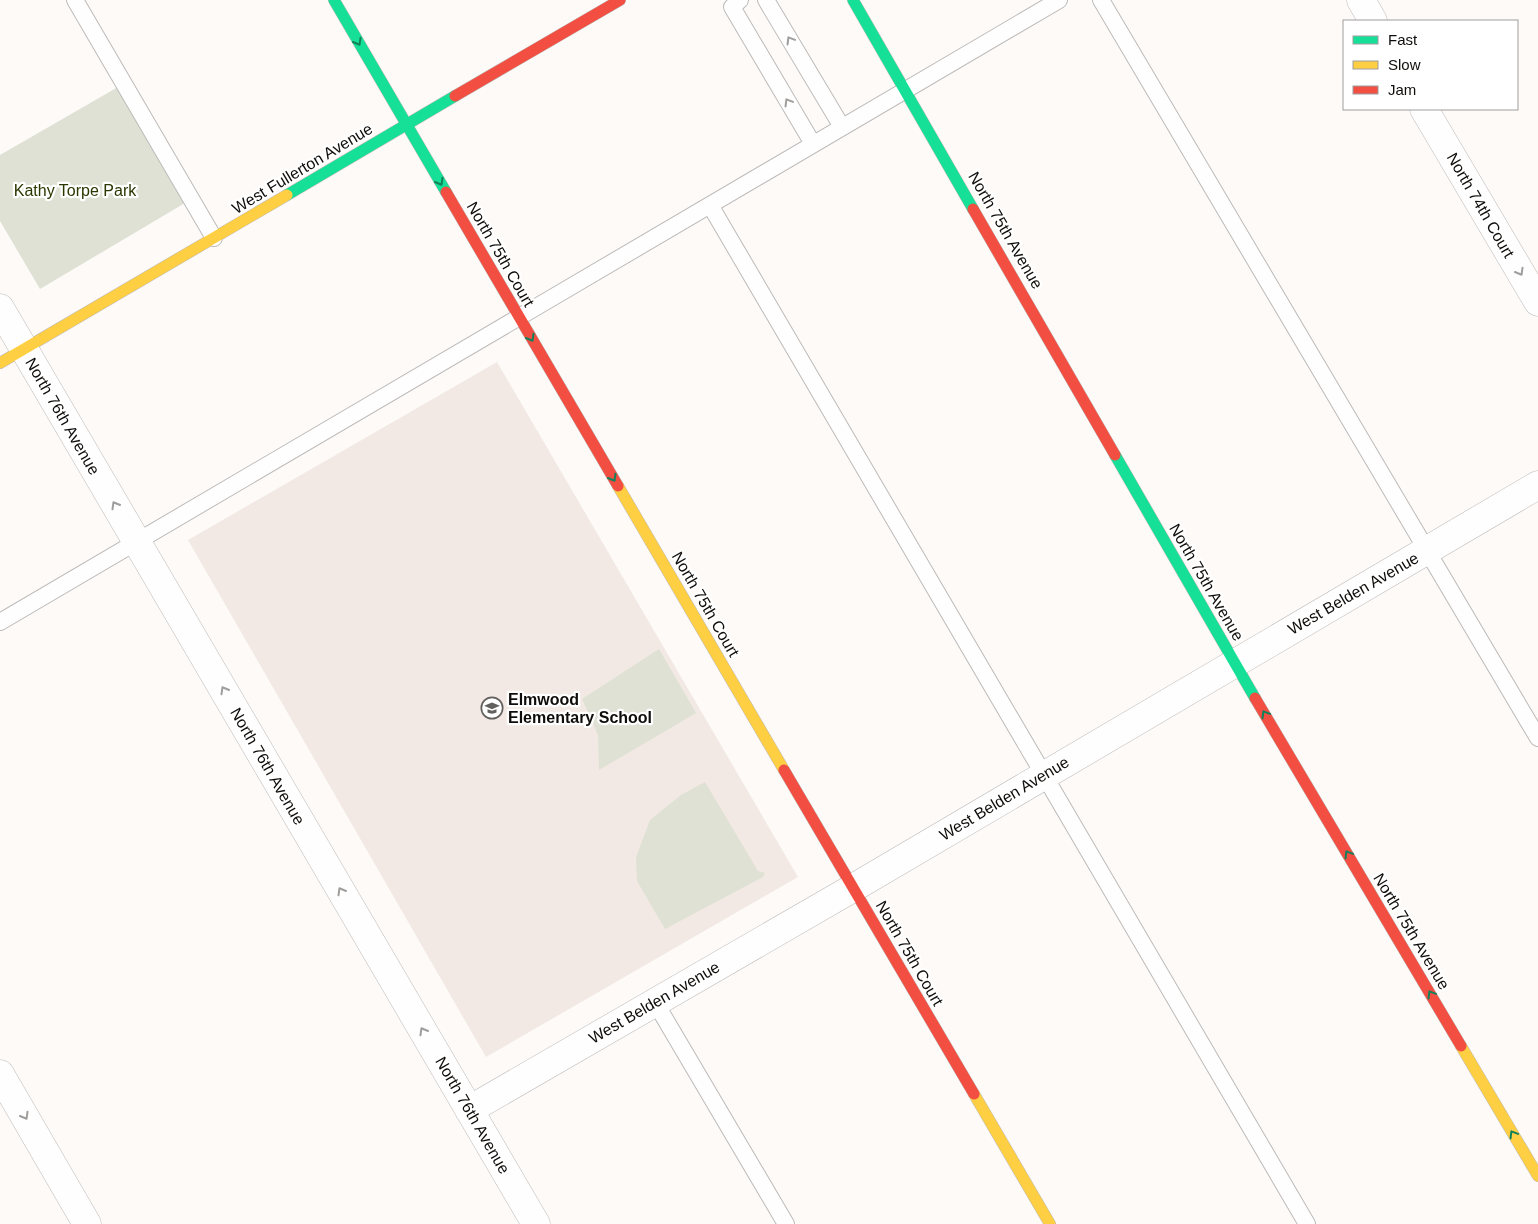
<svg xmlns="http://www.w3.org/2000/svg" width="1538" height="1224" viewBox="0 0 1538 1224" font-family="Helvetica,sans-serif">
	<rect width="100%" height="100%" fill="#fdfaf8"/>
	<!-- built -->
	<path fill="#f2e9e4" d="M 497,362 L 798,877 L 486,1057 L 188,540 Z"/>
	<!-- green -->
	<path fill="#dee1d4" d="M 118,87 L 185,203 L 40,289 L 0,221 L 0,155 Z
		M 659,649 L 696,713 L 599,770 L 598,735 L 582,699 Z
		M 705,782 L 758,871 L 765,873 L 763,877 L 665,929 L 637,881 L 636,857 L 650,820 L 681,795 Z"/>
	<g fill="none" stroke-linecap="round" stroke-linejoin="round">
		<!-- lane casing -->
		<g stroke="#bdbbb9" stroke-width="18">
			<path id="lane" d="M 75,0 L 214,238
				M 740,0 L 732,7 L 813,144
				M 766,0 L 842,127
				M 1101,0 L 1538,738
				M 710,205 L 1307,1224
				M 0,622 L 1059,0
				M 655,1002 L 786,1224"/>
		</g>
		<!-- street casing -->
		<g stroke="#bdbbb9" stroke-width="29">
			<path id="street" d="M 1361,0 L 1373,21
				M 1424,109 L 1538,302
				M 0,308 L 536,1224
				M 0,1074 L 87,1224
				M 469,1110 L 853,888 L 1538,485"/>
		</g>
		<!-- fast casing -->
		<g stroke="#bdbbb9" stroke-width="12">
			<path id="fast" d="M 334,0 L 446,192
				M 853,0 L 973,209
				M 287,195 L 455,96
				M 1115,455 L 1255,698"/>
		</g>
		<!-- slow casing -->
		<g stroke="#bdbbb9" stroke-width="12">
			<path id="slow" d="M 0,363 L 287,195
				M 618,486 L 784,770
				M 1461,1046 L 1538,1176
				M 974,1094 L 1050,1224"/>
		</g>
		<!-- jam casing -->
		<g stroke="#bdbbb9" stroke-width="12">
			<path id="jam" d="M 455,96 L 620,0
				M 446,192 L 618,486
				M 973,209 L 1115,455
				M 1255,698 L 1461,1046
				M 784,770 L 974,1094"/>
		</g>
		<!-- lane -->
		<use href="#lane" stroke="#fffefe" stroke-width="16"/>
		<!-- street -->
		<use href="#street" stroke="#fffefe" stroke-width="28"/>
		<!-- fast -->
		<use href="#fast" stroke="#16e098" stroke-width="11"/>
		<!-- slow -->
		<use href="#slow" stroke="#ffcf43" stroke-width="11"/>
		<!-- jam -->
		<use href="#jam" stroke="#f24e42" stroke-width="11"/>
	</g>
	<!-- one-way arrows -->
	<defs><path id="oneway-chevron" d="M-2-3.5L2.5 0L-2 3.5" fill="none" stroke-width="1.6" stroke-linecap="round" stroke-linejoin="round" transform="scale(1.25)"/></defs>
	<g stroke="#9f9e9d">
		<use href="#oneway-chevron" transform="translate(790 40) rotate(-121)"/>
		<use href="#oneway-chevron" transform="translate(788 102) rotate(-121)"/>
		<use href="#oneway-chevron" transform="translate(1520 272) rotate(60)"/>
		<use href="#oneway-chevron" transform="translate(115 505) rotate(-120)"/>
		<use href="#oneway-chevron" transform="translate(224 690) rotate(-120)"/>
		<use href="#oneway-chevron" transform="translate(341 891) rotate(-120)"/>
		<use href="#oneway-chevron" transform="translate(423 1031) rotate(-120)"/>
		<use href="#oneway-chevron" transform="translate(25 1116) rotate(60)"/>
	</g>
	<g stroke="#138159">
		<use href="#oneway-chevron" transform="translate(358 42) rotate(60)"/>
		<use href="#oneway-chevron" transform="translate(440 182) rotate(60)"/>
		<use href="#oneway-chevron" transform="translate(531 338) rotate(60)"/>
		<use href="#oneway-chevron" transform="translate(613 478) rotate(60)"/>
		<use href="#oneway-chevron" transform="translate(1265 714) rotate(-121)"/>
		<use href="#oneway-chevron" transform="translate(1348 854) rotate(-121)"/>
		<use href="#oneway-chevron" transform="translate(1431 994) rotate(-121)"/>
		<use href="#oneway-chevron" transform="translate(1513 1134) rotate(-121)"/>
	</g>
	<!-- icons -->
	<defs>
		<g id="school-ring" transform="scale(1.125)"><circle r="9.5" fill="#fff" stroke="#62605e" stroke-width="1.5"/><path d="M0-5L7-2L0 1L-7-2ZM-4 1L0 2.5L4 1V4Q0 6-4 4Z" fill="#62605e"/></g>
	</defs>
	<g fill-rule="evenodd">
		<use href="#school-ring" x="492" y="708"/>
	</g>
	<g text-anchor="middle" stroke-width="4.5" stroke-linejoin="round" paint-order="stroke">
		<!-- street labels -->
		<g font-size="16" fill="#0f0d0b" stroke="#fff">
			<text transform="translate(302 168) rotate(-31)" y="6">West Fullerton Avenue</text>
			<text transform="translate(1481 205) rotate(60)" y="6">North 74th Court</text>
			<text transform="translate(1006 230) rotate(60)" y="6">North 75th Avenue</text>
			<text transform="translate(501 254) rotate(60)" y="6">North 75th Court</text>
			<text transform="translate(63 416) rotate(60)" y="6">North 76th Avenue</text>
			<text transform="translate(1207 582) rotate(60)" y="6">North 75th Avenue</text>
			<text transform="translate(1353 593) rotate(-30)" y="6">West Belden Avenue</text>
			<text transform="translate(706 604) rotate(60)" y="6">North 75th Court</text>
			<text transform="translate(268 766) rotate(60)" y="6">North 76th Avenue</text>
			<text transform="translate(1004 798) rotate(-31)" y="6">West Belden Avenue</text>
			<text transform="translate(1412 931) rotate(59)" y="6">North 75th Avenue</text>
			<text transform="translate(910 953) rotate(60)" y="6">North 75th Court</text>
			<text transform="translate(654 1002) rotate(-30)" y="6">West Belden Avenue</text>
			<text transform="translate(473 1115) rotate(60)" y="6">North 76th Avenue</text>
		</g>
		<!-- park labels -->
		<g font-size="16" fill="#2a3700" stroke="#fff">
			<text x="75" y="196">Kathy Torpe Park</text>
		</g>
		<!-- poi labels -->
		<g font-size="16" font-weight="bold" fill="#0f0d0b" stroke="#fff" text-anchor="start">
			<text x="508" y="705">Elmwood<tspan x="508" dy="18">Elementary School</tspan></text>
		</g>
	</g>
	<!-- legend -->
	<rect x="1343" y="20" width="175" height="90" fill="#ffffff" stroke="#9f9e9d"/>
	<rect x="1353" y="36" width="25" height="8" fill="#16e098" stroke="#9f9e9d"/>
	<text x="1388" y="45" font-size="15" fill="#0f0d0b">Fast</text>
	<rect x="1353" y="61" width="25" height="8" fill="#ffcf43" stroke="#9f9e9d"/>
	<text x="1388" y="70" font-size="15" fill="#0f0d0b">Slow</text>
	<rect x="1353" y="86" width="25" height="8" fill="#f24e42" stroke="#9f9e9d"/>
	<text x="1388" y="95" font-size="15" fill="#0f0d0b">Jam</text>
</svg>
